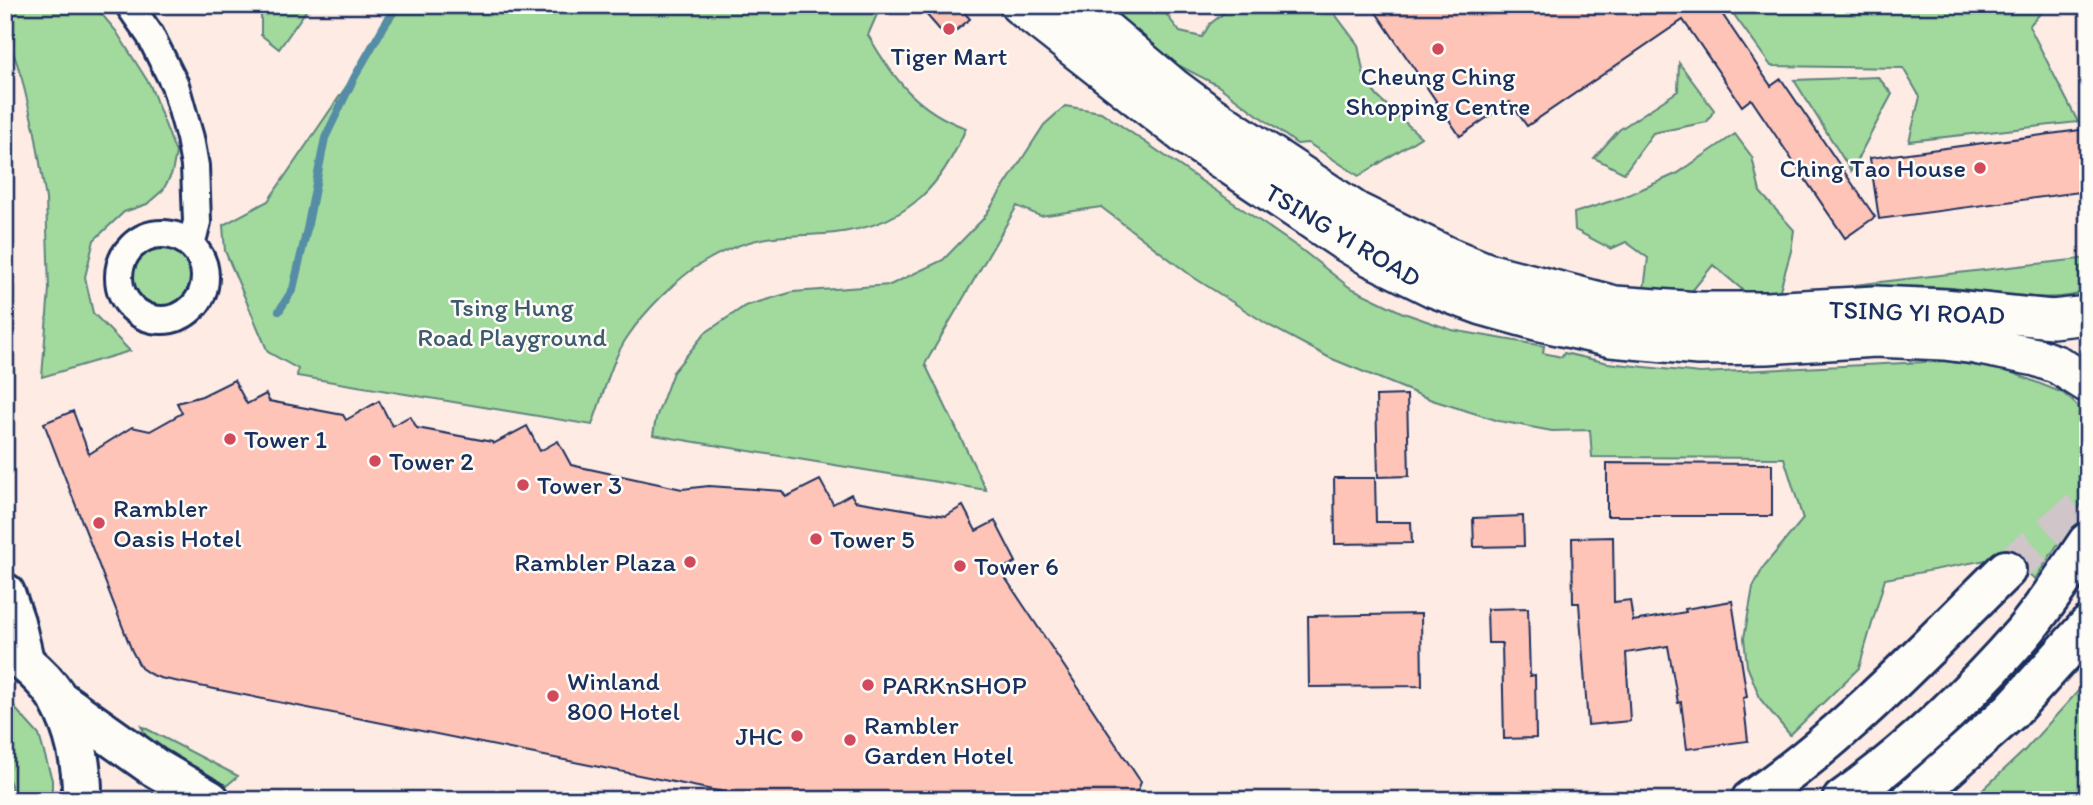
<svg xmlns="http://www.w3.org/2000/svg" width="2093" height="805" viewBox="0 0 2093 805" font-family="Itim,sans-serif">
	<rect width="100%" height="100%" fill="#fdebe4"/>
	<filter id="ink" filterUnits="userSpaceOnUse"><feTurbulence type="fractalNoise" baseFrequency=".0143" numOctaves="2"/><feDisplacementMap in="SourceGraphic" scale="14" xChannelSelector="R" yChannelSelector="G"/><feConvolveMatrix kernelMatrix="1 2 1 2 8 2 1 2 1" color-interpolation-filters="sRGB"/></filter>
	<g filter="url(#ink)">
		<!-- green -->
		<path fill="#a2d99d" stroke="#5e847e" stroke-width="2" d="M 5,5 L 94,5 L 116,31 L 150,85 L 176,153 L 172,173 L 163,190 L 147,204 L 124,212 L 94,240 L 85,277 L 93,313 L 130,351 L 42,377 L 49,289 L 46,199 L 35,133 L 21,75 L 5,29 Z
			M 261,5 L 310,5 L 279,49 L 261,35 Z
			M 402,5 L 873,5 L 878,12 L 868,35 C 893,78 917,111 966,128 C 943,183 910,221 848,231 C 824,236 798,234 774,237 C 750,240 724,250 704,262 C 679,276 644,312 628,336 C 612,358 602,399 592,425 L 297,376 L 298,369 L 268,352 L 225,251 L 223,225 L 268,201 Z
			M 1118,5 L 1159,5 L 1180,32 L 1202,37 L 1210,24 L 1234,5 L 1328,5 L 1358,45 L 1365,81 L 1378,97 L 1421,137 L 1359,176 L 1308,143 L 1297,144 L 1217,85 L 1176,64 L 1117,19 Z
			M 1727,5 L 1852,5 L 1898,8 L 1898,5 L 2048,5 L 2029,26 L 2078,122 L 1909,141 L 1920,97 L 1903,68 L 1771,66 Z
			M 1679,63 L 1714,110 L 1707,122 L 1653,133 L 1624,173 L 1594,158 L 1619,130 L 1678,91 Z
			M 1878,77 L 1892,94 L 1851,171 L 1794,80 Z
			M 1065,106 L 1101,112 L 1302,250 L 1349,287 L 1401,312 L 1452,330 L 1544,346 L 1543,353 L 1562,357 L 1564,353 L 1608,363 L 1700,373 L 1946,361 L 2008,371 L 2063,393 L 2088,415 L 2088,489 L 2073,521 L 2035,579 L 2007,556 L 1885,579 L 1859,668 L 1790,735 L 1761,700 L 1747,666 L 1744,638 L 1753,587 L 1764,566 L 1803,519 L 1784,458 L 1592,457 L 1590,430 L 1552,431 L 1499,421 L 1432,400 L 1330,358 L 1270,326 L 1193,277 L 1101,207 L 1040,216 L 1017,206 L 925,364 L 986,490 L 653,435 L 656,418 L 673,372 L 705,333 L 745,306 L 793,292 L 890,285 L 943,260 L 983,219 L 1044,125 Z
			M 1735,134 L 1752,157 L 1760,192 L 1794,230 L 1791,251 L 1779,293 L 1756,301 L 1713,265 L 1688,296 L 1643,297 L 1648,258 L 1626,242 L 1611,249 L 1575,230 L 1574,213 L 1624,197 L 1678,173 Z
			M130 277a31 31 0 1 1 62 0a31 31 0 1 1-62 0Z
			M 2088,258 L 2088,289 C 2063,307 1984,291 1953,288 C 1920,286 1887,286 1854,285 Z
			M 2088,680 L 2088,800 L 1972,800 L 2024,751 Z
			M 5,697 L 39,735 L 52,780 L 52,800 L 12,800 L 11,785 L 5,771 Z
			M 141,726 L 238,776 L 219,792 L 157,757 Z"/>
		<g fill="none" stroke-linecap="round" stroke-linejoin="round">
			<!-- stream -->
			<path stroke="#558da6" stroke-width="8" d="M 279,311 L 293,289 L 307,229 L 325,138 L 354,78 L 396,5"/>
		</g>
		<!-- building -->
		<path fill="#fec4b7" stroke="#1b2f5e" stroke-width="2" d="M 918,5 L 958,5 L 970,19 L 947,38 Z
			M 1371,5 L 1716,5 L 1771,86 L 1781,79 L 1875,217 L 1845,238 L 1751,99 L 1742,106 L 1683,20 L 1527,126 L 1510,102 L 1460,136 Z
			M 2088,129 L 2088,191 L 1879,219 L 1870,158 Z
			M 234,380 L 247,404 L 266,394 L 269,401 L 343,415 L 346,420 L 379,401 L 392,426 L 410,416 L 417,428 L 492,442 L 493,444 L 527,426 L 540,451 L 558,441 L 571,465 L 682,489 L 709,486 L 782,491 L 786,497 L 820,480 L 833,504 L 851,494 L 855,501 L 946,516 L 963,506 L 976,531 L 995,521 L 1016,562 L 1000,570 L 1141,782 L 1134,800 L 762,800 L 160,678 L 150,674 L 141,668 L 132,651 L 44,423 L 73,411 L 89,454 L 132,427 L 150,431 L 182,413 L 177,403 L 202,396 Z
			M 1407,395 L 1409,476 L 1378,477 L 1376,396 Z
			M 1607,463 L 1772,464 L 1772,516 L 1607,516 Z
			M 1334,478 L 1375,478 L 1376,522 L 1411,522 L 1412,543 L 1335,544 Z
			M 1523,516 L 1524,546 L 1474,547 L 1473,518 Z
			M 1613,537 L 1614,602 L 1630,600 L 1633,621 L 1686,612 L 1685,609 L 1732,601 L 1747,697 L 1743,698 L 1748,741 L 1687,749 L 1681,702 L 1678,703 L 1668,646 L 1626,653 L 1630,721 L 1588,725 L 1579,603 L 1573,603 L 1572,538 Z
			M 1528,608 L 1530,676 L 1535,675 L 1536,738 L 1504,739 L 1502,643 L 1488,643 L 1487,609 Z
			M 1421,614 L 1422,686 L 1309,687 L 1308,616 Z"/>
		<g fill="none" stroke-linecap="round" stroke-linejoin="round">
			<!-- primary-tunnel -->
			<path stroke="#d0c5c9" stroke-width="38" stroke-dasharray="38 19" stroke-linecap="butt" d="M 2006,570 L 2088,503"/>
			<!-- minor casing -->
			<g stroke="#1b2f5e" stroke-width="32">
				<path id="minor" d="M 129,5 L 150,35 L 175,85 L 190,138 L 195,166 L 197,222 L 191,245
					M119 277a43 43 0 1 1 86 0a43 43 0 1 1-86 0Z"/>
			</g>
			<!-- secondary casing -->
			<g stroke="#1b2f5e" stroke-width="42">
				<path id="secondary" d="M 1019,5 L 1183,134 L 1343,241 L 1370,257 L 1433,288 L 1482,306 L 1536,321 L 1611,338 L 1698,346 L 1767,345 L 1875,338 L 1944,341 L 1975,345 L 2036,357 L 2058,365 L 2088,384
					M 1076,5 L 1172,86 L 1211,115 L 1356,211 L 1450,257 L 1487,272 L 1615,305 L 1698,311 L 1768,311 L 1875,305 L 1944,308 L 2052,319 L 2088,315"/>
			</g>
			<!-- primary casing -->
			<g stroke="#1b2f5e" stroke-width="44">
				<path id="primary" d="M 5,648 C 23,659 49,682 59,701 C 75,730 83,767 82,800
					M 58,699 L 154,767 L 210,800
					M 1751,800 C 1846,735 1924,650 2006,570
					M 1842,800 C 1909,752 1969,695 2023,633 C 2047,604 2067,573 2088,542
					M 1911,800 L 2011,711 L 2088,626"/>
			</g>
			<!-- motorway casing -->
			<g stroke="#1b2f5e" stroke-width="44">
				<path id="motorway" d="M 5,593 L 15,622 L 24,660"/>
			</g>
			<!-- minor -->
			<use href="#minor" stroke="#fdfcf7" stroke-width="26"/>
			<!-- secondary -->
			<use href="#secondary" stroke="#fdfcf7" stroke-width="37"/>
			<!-- primary -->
			<use href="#primary" stroke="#fdfcf7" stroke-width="38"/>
			<!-- motorway -->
			<use href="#motorway" stroke="#fdfcf7" stroke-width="38"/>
		</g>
	</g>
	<!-- markers -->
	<g fill="#d1495b" stroke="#fdfcf7" stroke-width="2.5">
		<circle cx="949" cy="29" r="7"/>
		<circle cx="1438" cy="49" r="7"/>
		<circle cx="1980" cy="168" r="7"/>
		<circle cx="230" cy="439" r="7"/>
		<circle cx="375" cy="461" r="7"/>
		<circle cx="523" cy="485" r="7"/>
		<circle cx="99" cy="523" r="7"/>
		<circle cx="816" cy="539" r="7"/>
		<circle cx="690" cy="562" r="7"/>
		<circle cx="960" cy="566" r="7"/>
		<circle cx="868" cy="685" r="7"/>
		<circle cx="553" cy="696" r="7"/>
		<circle cx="797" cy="736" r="7"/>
		<circle cx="850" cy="740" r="7"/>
	</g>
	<g text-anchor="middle" stroke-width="5" stroke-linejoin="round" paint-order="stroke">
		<!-- poi labels -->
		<g font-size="26" fill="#1b2f5e" stroke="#fdfcf7" text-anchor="start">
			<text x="949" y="65" text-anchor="middle">Tiger Mart</text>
			<text x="1438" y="85" text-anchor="middle">Cheung Ching<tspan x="1438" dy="30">Shopping Centre</tspan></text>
			<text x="1966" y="177" text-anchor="end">Ching Tao House</text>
			<text x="244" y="448">Tower 1</text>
			<text x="389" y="470">Tower 2</text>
			<text x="537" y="494">Tower 3</text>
			<text x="113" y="517">Rambler<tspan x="113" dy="30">Oasis Hotel</tspan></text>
			<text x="830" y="548">Tower 5</text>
			<text x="676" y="571" text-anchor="end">Rambler Plaza</text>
			<text x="974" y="575">Tower 6</text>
			<text x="567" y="690">Winland<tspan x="567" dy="30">800 Hotel</tspan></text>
			<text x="882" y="694">PARKnSHOP</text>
			<text x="864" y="734">Rambler<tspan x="864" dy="30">Garden Hotel</tspan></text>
			<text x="783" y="745" text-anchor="end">JHC</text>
		</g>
		<!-- street labels -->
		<g font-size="26" fill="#1b2f5e" stroke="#fdfcf7">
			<text transform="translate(1343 235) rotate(31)" y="9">TSING YI ROAD</text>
			<text transform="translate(1917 312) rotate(2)" y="9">TSING YI ROAD</text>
		</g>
		<!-- park labels -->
		<g font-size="26" fill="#3d5a6e" stroke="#fdfcf7">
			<text x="512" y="316">Tsing Hung<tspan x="512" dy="30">Road Playground</tspan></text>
		</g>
	</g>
	<!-- margin -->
	<rect width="2093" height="805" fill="none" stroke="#fdfcf7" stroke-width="28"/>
	<rect x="14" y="14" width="2065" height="777" fill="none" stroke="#1b2f5e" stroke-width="2.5" filter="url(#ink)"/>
</svg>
